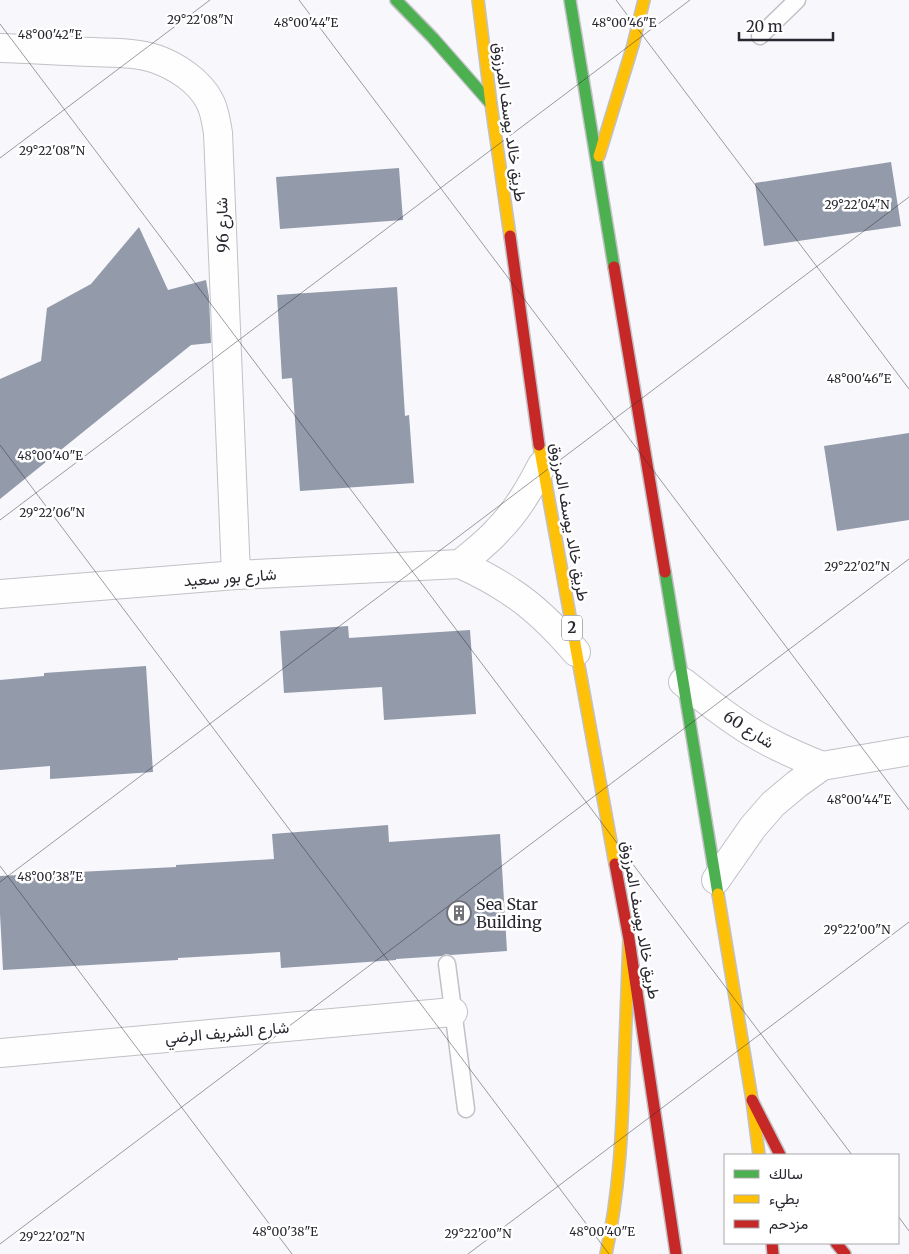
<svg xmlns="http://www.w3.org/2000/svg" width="909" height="1254" viewBox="0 0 909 1254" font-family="Merriweather,Vazirmatn,serif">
	<rect width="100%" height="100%" fill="#f7f7fc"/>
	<!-- building -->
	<path fill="#939aaa" d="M 891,162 L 901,226 L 764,246 L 755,183 Z
		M 399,168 L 403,220 L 280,229 L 276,177 Z
		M 139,227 L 168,290 L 206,280 L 209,297 L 211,343 L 191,345 L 0,499 L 0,379 L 41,361 L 47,308 L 91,284 Z
		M 397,287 L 405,416 L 409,415 L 414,483 L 300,491 L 292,378 L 282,379 L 277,295 Z
		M 909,433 L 909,520 L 837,531 L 824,446 Z
		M 348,626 L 349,638 L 470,630 L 476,714 L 384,720 L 382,687 L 284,693 L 280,631 Z
		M 146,666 L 153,772 L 50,779 L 50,766 L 0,770 L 0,680 L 44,676 L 44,673 Z
		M 388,825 L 389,842 L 500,834 L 507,951 L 451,955 L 446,954 L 442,956 L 396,959 L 396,960 L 281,968 L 280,952 L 178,958 L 178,960 L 3,970 L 0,914 L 0,876 L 176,867 L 176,865 L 274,859 L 272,834 Z"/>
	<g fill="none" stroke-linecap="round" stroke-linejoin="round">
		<!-- lane casing -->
		<g stroke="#c1c1c6" stroke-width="19">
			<path id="lane" d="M 760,36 L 797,0
				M 447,964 L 466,1109"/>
		</g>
		<!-- street casing -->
		<g stroke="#c1c1c6" stroke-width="30">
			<path id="street" d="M 0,48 C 31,49 61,51 92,52 C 112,53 136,52 156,59 C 176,66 199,81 209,100 C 215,110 216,122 218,133 L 236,575
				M 460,564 C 473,553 487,543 498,530 C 517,511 530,488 542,465
				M 0,594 L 236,575 L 460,564 C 478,572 495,581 511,592 C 536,608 557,630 576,652
				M 683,682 C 701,696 719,711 739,724 C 765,742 793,754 822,766
				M 716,880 L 753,827 L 773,804 L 797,784 L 822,766 L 909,751
				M 0,1053 L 453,1012"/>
		</g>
		<!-- fast casing -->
		<g stroke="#c1c1c6" stroke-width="14">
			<path id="fast" d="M 396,0 L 433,38 L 491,104
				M 570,0 L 614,267
				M 665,572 L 718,894"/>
		</g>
		<!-- slow casing -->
		<g stroke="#c1c1c6" stroke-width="14">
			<path id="slow" d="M 478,0 L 491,104 L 510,236
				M 599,156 L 633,45 L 644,0
				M 539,445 L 615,864
				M 718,894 L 752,1100 L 759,1155
				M 606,1254 C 619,1194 622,1134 624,1072 C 626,1028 627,983 629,939"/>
		</g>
		<!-- jam casing -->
		<g stroke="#c1c1c6" stroke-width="14">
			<path id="jam" d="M 510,236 L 539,445
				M 614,267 L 665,572
				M 615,864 L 629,939 L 676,1254
				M 752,1100 L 780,1155
				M 772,1243 L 773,1254
				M 836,1243 L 845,1254"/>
		</g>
		<!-- lane -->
		<use href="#lane" stroke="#fefeff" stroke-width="16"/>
		<!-- street -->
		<use href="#street" stroke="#fefeff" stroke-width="28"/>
		<!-- fast -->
		<use href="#fast" stroke="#4caf50" stroke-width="11"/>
		<!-- slow -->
		<use href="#slow" stroke="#ffc107" stroke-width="11"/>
		<!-- jam -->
		<use href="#jam" stroke="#c62828" stroke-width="11"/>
	</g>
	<!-- ticks -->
	<path fill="none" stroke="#27272f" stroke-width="1" stroke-opacity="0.45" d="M 299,0 L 909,810M 616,0 L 909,389M 0,24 L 852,1155M 0,158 L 210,0M 0,445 L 609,1254M 0,520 L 690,0M 0,866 L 292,1254M 0,882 L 909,197M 898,1216 L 909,1231M 0,1244 L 909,559M 468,1254 L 909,922"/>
	<!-- icons -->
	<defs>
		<g id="building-ring" transform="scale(1.25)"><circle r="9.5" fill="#fff" stroke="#707077" stroke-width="1.5"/><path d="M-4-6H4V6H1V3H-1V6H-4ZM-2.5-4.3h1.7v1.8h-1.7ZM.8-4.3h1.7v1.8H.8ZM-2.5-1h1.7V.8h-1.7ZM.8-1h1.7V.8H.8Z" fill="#707077"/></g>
	</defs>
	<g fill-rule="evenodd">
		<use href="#building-ring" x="459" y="913"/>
	</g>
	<g text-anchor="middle" stroke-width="5" stroke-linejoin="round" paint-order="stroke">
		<!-- shield labels -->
		<rect fill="#fff" stroke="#68686d" stroke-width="1" x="562" y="615.5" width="20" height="25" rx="4"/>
		<g font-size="15" font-weight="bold" fill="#27272f">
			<text x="572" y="633">2</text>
		</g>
		<!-- street labels -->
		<g font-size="16" fill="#27272f" stroke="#fff">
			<text transform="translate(510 122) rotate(82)" y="6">طريق خالد يوسف المرزوق</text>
			<text transform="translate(222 225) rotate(-92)" y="6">شارع 96</text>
			<text transform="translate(570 522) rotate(80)" y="6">طريق خالد يوسف المرزوق</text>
			<text transform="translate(230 577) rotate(-4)" y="6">شارع بور سعيد</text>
			<text transform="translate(749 729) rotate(32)" y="6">شارع 60</text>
			<text transform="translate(641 920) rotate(80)" y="6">طريق خالد يوسف المرزوق</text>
			<text transform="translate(227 1032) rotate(-5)" y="6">شارع الشريف الرضي</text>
		</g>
		<!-- poi labels -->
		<g font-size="16" fill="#27272f" stroke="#fff" text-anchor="start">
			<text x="476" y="910">Sea Star<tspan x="476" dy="18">Building</tspan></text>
		</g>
	</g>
	<g font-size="12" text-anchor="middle" fill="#27272f" stroke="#fff" stroke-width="5" stroke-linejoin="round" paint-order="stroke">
		<text x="200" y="24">29°22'08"N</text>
		<text x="306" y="27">48°00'44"E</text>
		<text x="624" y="27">48°00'46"E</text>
		<text x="50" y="39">48°00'42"E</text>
		<text x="52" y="155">29°22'08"N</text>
		<text x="857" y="209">29°22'04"N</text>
		<text x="859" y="383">48°00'46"E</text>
		<text x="50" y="460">48°00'40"E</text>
		<text x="52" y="517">29°22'06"N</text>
		<text x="857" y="571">29°22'02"N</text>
		<text x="859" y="804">48°00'44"E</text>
		<text x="50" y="881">48°00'38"E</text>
		<text x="857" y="934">29°22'00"N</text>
		<text x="285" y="1236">48°00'38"E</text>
		<text x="602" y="1236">48°00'40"E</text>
		<text x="478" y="1238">29°22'00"N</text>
		<text x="52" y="1241">29°22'02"N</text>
	</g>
	<!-- legend -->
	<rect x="724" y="1154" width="175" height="90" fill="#ffffff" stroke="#a9a9ac"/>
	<rect x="734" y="1170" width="25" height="8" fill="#4caf50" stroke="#a9a9ac"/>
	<text x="769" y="1179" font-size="15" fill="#27272f">سالك</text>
	<rect x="734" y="1195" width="25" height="8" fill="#ffc107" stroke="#a9a9ac"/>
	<text x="769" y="1204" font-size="15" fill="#27272f">بطيء</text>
	<rect x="734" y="1220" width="25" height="8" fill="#c62828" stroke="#a9a9ac"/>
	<text x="769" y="1229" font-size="15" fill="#27272f">مزدحم</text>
	<!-- scale -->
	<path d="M739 32v8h94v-8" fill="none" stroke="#27272f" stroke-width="2.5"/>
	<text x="746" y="32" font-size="15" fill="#27272f" stroke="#ffffff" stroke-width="4" paint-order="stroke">20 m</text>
</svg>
